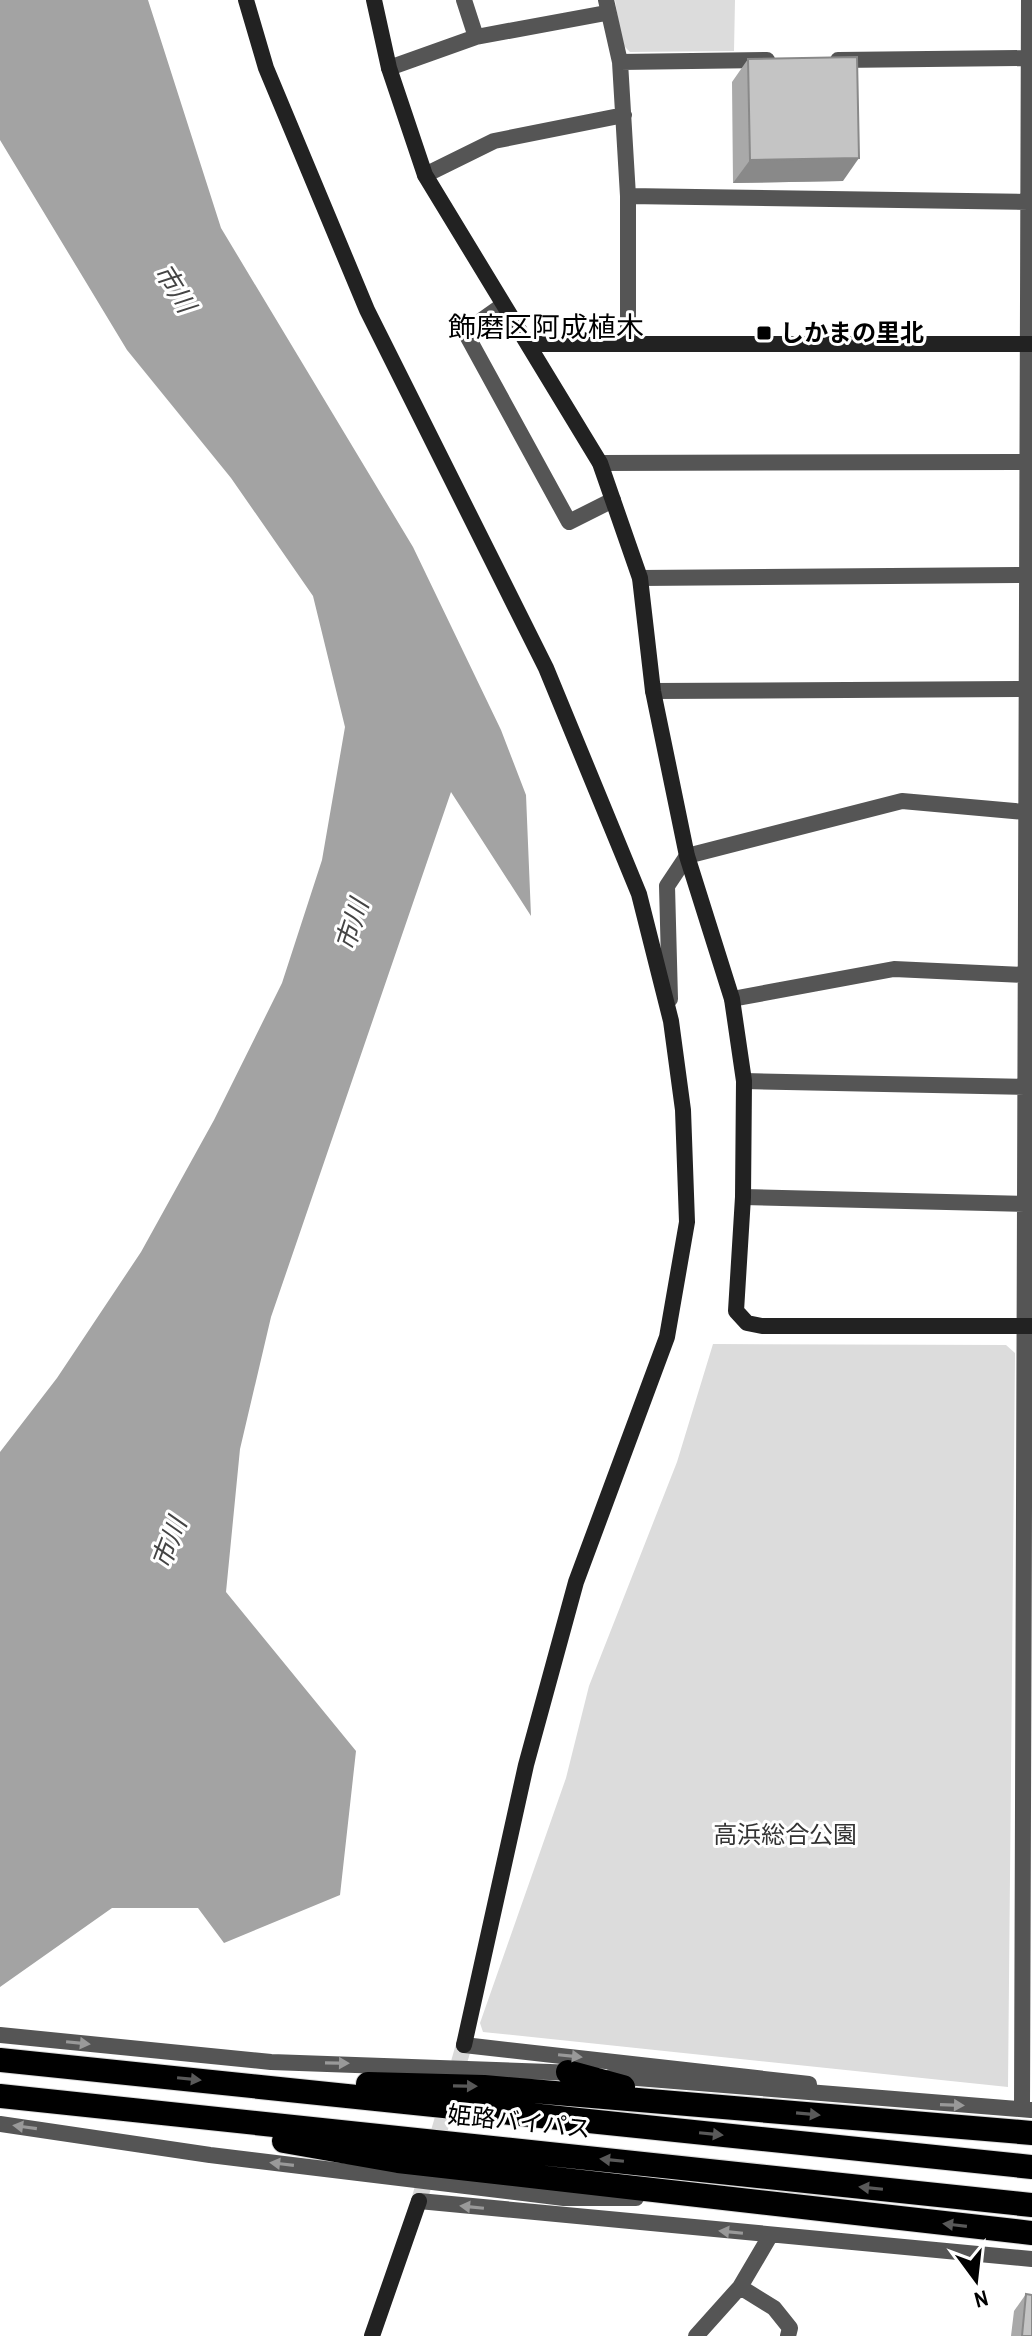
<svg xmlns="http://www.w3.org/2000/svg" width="1032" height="2336" viewBox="0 0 1032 2336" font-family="'Archivo Narrow','Noto Sans JP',sans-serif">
	<rect width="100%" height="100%" fill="#fff"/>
	<!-- green -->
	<path fill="#dcdcdc" d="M 615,0 L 735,0 L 734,51 L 630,52 L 622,44 Z
		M 713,1344 L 1006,1345 L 1015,1353 L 1008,2087 L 483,2032 L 480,2023 L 566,1778 L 589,1686 L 677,1462 Z"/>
	<!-- water -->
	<path fill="#a3a3a3" d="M 0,0 L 148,0 L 221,228 L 413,547 L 501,730 L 526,795 L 531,916 L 451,792 L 271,1317 L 240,1449 L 226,1592 L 356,1751 L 340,1895 L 224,1943 L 198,1908 L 112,1908 L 0,1987 L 0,1452 L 57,1378 L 141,1252 L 214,1120 L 282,983 L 322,860 L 345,727 L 313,596 L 231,478 L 127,350 L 0,140 Z"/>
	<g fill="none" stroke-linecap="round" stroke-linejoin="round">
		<!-- secondary-tunnel -->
		<path stroke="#d9d9d9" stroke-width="16" stroke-dasharray="16 8" stroke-linecap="butt" d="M 419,2201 L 464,2045"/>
		<!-- highway casing -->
		<g stroke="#dbdbdb" stroke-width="26">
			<path id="highway" d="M 0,2060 L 1032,2167
				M 568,2072 L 623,2087
				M 368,2084 L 484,2087 L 1032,2133
				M 0,2096 L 1032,2205
				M 284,2141 L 398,2161 L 1032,2233"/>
		</g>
		<!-- street -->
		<path stroke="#555" stroke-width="16" d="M 464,0 L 476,37
			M 606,0 L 620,62 L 628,196 L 628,343
			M 838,60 L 1028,58
			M 620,62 L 767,60
			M 389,68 L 476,37 L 606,13
			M 425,175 L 494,141 L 624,115
			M 628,196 L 1028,202
			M 503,305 L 465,332 L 569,522 L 613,500
			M 600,463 L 1027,462
			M 640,578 L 1025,575
			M 653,691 L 1025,689
			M 670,999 L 667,886 L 687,856 L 902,801 L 1025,812
			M 732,999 L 894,969 L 1025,975
			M 744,1081 L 1024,1087
			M 743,1197 L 1024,1204
			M 0,2035 L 271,2062 L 577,2073
			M 464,2045 L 809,2084
			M 612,2076 L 1031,2110
			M 1022,2108 L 1029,0
			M 0,2124 L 210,2155 L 564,2198 L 636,2198
			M 419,2201 L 1032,2259
			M 740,2287 L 774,2308 L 790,2328 L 788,2336
			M 696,2336 L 740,2287 L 770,2236"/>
		<!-- secondary -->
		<path stroke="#222" stroke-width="16" d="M 246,0 L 266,68 L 367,310 L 546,668 L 639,894 L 671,1021 L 683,1110 L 687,1222 L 667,1337 L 576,1582 L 526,1765 L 464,2045
			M 374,0 L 389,68 L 425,175 L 600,463 L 640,578 L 653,691 L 687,856 L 732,999 L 744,1081 L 743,1197 L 736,1311 L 747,1323 L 762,1326 L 1032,1326
			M 528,344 L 1032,344
			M 372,2336 L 419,2201"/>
		<!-- highway -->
		<use href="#highway" stroke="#000" stroke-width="24"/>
	</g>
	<!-- wall -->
	<path fill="#a9a9a9" d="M 748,59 L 843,181 L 733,183 L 732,82 Z
		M 1026,2294 L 1032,2336 L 1011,2336 L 1014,2311 Z"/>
	<!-- shaded-wall -->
	<path fill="#898989" d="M 859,158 L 843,181 L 733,183 L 750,160 Z"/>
	<!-- building -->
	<path fill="#c4c4c4" stroke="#898989" stroke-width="2" d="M 857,57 L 859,158 L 750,160 L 748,59 Z
		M 1026,2294 L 1032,2295 L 1032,2336 L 1022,2336 Z"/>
	<!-- one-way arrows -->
	<defs><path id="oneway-solid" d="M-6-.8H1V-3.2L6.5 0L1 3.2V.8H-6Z" transform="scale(2)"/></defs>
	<g fill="#999">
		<use href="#oneway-solid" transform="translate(78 2043) rotate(6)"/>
		<use href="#oneway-solid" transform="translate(570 2056) rotate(6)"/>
		<use href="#oneway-solid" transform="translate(337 2063) rotate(1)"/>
		<use href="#oneway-solid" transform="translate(952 2105) rotate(2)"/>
		<use href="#oneway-solid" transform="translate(25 2127) rotate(-172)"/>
		<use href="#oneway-solid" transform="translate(282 2164) rotate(-173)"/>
		<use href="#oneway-solid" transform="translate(472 2207) rotate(-174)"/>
		<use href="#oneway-solid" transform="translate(731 2232) rotate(-174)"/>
	</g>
	<g fill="#595959">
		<use href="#oneway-solid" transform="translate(189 2079) rotate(6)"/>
		<use href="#oneway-solid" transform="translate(465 2086) rotate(1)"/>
		<use href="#oneway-solid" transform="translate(808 2114) rotate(5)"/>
		<use href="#oneway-solid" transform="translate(711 2134) rotate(6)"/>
		<use href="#oneway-solid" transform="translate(612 2160) rotate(-174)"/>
		<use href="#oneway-solid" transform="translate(871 2188) rotate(-174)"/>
		<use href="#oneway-solid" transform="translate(955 2225) rotate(-173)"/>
	</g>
	<!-- markers -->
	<rect fill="#000" stroke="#fff" stroke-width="3" x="756" y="325" width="16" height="16" rx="4"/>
	<g text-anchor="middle" stroke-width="6" stroke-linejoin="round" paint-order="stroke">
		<!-- poi labels -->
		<g font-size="24" font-weight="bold" fill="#000" stroke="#fff" text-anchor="start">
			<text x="780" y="341">しかまの里北</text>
		</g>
		<!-- park labels -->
		<g font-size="24" fill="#333" stroke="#fff">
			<text x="785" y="1843">高浜総合公園</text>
		</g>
		<!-- street labels -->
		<g font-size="24" fill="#000" stroke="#fff">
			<text transform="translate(519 2122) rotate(6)" y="8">姫路バイパス</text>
		</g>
		<!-- water labels -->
		<g font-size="26" font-style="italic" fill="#444" stroke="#fff">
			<text transform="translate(175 288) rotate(58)" y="9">市川</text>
			<text transform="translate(352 925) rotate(-72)" y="9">市川</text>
			<text transform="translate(169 1543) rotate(-69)" y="9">市川</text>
		</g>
		<!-- quarter labels -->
		<g font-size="28" fill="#000" stroke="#fff">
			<text x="546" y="337">飾磨区阿成植木</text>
		</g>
	</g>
	<!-- north arrow -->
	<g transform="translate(976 2280) rotate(165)" stroke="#ffffff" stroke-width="6" paint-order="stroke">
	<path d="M0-6L14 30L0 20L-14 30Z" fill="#000000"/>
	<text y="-12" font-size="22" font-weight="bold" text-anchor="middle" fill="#000000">N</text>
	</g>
</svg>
